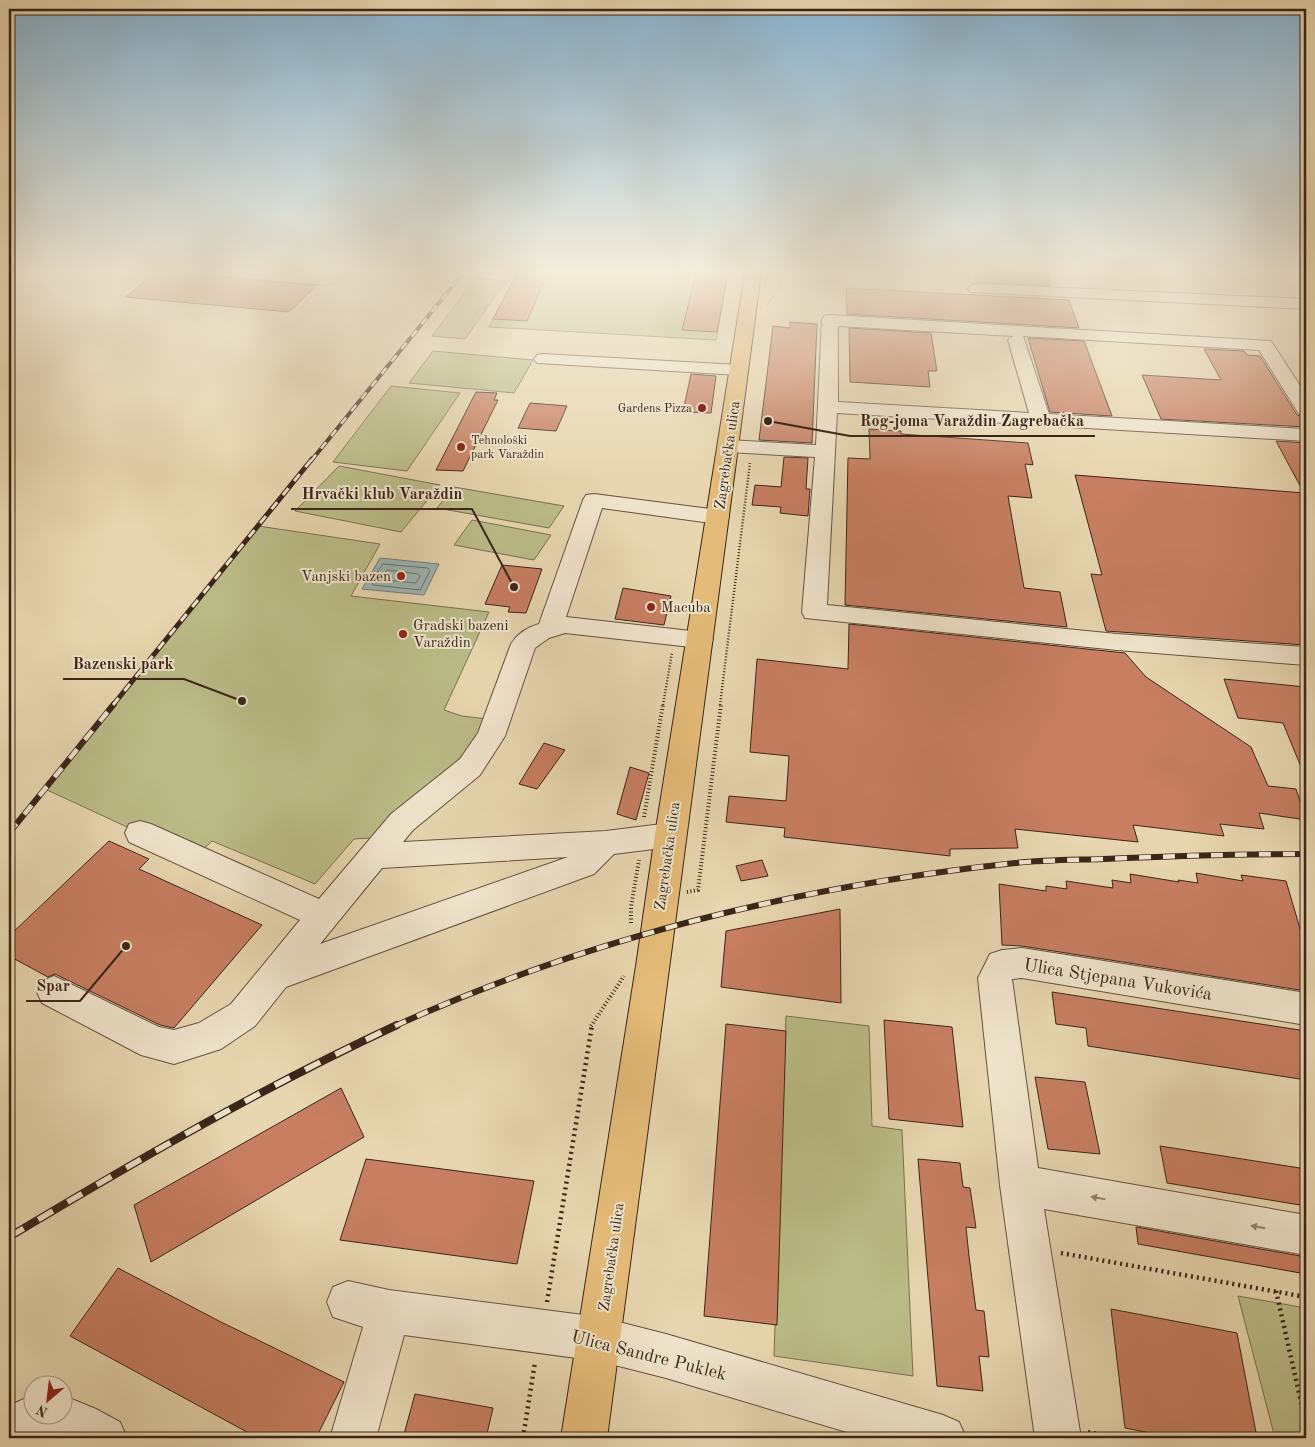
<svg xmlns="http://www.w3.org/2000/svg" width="1315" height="1447" viewBox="0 0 1315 1447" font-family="'Old Standard TT',serif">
	<rect width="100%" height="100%" fill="#e7d6af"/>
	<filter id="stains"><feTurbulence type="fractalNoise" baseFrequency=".004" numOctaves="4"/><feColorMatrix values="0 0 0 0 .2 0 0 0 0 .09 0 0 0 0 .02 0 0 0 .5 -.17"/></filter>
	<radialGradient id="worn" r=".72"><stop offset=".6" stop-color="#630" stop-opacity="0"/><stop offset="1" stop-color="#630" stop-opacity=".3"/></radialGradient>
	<!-- green -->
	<path fill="#babc87" stroke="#7a7050" d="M 517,273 L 728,273 L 716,340 L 489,327 Z
		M 476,278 L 506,281 L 465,339 L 432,336 Z
		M 433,351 L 533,360 L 514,393 L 409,383 Z
		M 391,386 L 460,393 L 407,471 L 333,462 Z
		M 339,466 L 440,485 L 401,532 L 295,511 Z
		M 454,487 L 564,506 L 549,528 L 437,508 Z
		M 472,520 L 551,535 L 534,560 L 454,545 Z
		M 258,526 L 380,544 L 351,596 L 489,612 L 444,710 L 462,716 L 496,720 L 389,837 L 354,839 L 315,884 L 212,841 L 194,858 L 45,789 Z
		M 786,1016 L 869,1026 L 872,1126 L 902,1130 L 913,1376 L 774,1356 Z
		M 1238,1296 L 1306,1308 L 1306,1438 L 1275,1438 Z"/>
	<!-- water -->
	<path fill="#9bb6b6" stroke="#757c77" d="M 380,558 L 439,564 L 424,595 L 362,589 Z"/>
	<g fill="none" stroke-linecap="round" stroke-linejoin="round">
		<!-- shore -->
		<path stroke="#6b6e68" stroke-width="1" d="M 383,564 L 428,568 L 430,571 L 420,590 L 373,585 L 372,581 Z
			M 387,570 L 418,574 L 420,576 L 416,583 L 384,580 L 382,577 Z"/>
	</g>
	<!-- building -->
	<path fill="#c77e61" stroke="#3b2519" d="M 156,273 L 192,273 L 316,286 L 289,312 L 125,297 Z
		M 517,273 L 548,273 L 527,321 L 493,319 Z
		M 696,273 L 728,273 L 717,332 L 682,330 Z
		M 974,273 L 1047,273 L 1051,286 L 976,282 Z
		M 846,288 L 1069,300 L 1079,328 L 847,314 Z
		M 790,322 L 817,324 L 812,443 L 759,440 L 773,326 L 790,328 Z
		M 849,328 L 931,333 L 937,371 L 928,371 L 930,387 L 850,382 Z
		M 1028,338 L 1084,341 L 1112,416 L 1050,412 Z
		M 1204,349 L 1244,351 L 1247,355 L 1260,356 L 1297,415 L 1306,418 L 1306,427 L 1161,419 L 1142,375 L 1221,380 Z
		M 691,374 L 716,376 L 711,413 L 683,412 Z
		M 476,392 L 497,393 L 494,400 L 498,400 L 463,471 L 436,470 Z
		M 530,403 L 567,406 L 556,431 L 518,428 Z
		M 869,429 L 901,431 L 901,434 L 1028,443 L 1033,465 L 1025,464 L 1032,498 L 1008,496 L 1024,588 L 1060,592 L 1067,627 L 845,605 L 848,458 L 870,459 Z
		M 1276,441 L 1306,443 L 1306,645 L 1106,631 L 1091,574 L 1102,575 L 1075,475 L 1304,493 Z
		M 784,457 L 808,458 L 806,489 L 810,489 L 808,516 L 780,513 L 781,507 L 752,505 L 755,485 L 781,487 Z
		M 502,565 L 542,569 L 526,613 L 508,612 L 510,607 L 485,604 Z
		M 623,588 L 671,596 L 664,625 L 615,619 Z
		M 849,624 L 1125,653 L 1146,677 L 1251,747 L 1268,786 L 1296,789 L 1306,820 L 1259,813 L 1264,829 L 1220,824 L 1224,836 L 1133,825 L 1138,842 L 1015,829 L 1018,848 L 950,849 L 950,856 L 784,837 L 785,828 L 726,822 L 729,796 L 786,801 L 789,756 L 750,752 L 757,659 L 848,669 Z
		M 1224,679 L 1306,687 L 1306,779 L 1283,723 L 1238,718 Z
		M 544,743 L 565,750 L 537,789 L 519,784 Z
		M 630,767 L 649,773 L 636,820 L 617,814 Z
		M 109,841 L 149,859 L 139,869 L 262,925 L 174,1028 L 160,1025 L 55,974 L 48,977 L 9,956 L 9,936 Z
		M 762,860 L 768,876 L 741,881 L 736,866 Z
		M 1196,873 L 1243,881 L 1241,875 L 1286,881 L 1306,949 L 1306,991 L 1022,946 L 1002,945 L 999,884 L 1046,891 L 1046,886 L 1067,889 L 1066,881 L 1113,888 L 1112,880 L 1131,883 L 1130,874 L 1179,882 L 1178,880 L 1198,883 Z
		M 840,909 L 841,1003 L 721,987 L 726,931 Z
		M 1052,992 L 1306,1031 L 1306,1080 L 1088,1046 L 1086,1028 L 1056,1024 Z
		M 884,1020 L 952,1027 L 963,1127 L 889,1119 Z
		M 726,1024 L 786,1031 L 777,1325 L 704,1316 Z
		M 1035,1077 L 1085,1082 L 1100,1154 L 1048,1149 Z
		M 341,1088 L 364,1137 L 151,1262 L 134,1205 Z
		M 1160,1146 L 1306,1169 L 1306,1206 L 1167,1183 Z
		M 366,1159 L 534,1181 L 517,1264 L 340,1240 Z
		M 918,1159 L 960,1163 L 963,1187 L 970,1188 L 976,1228 L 966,1227 L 969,1256 L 976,1310 L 984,1311 L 989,1357 L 979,1356 L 983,1391 L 937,1386 Z
		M 1136,1227 L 1306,1257 L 1306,1274 L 1138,1244 Z
		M 118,1268 L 219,1321 L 344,1382 L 316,1438 L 258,1438 L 70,1336 Z
		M 1111,1309 L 1237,1333 L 1257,1438 L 1175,1438 L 1125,1428 Z
		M 415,1394 L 493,1408 L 486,1438 L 403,1438 Z"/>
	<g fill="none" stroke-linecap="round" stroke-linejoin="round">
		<!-- minor casing -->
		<g stroke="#66513e" stroke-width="2">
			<path id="minor" d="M 237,273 L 340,273 L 331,283 L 325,285 L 245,278 L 239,276 Z
				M 976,284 L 1306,299 L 1306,309 L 970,292 L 968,289 L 970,286 Z
				M 830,315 L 1271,341 L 1306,395 L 1306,416 L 1299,414 L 1259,350 L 1023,336 L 1049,414 L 1306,429 L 1306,441 L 837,413 L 827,605 L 1117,634 L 1306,647 L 1306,665 L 1117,650 L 805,618 L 802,612 L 815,457 L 728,452 L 721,450 L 718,446 L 721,442 L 728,440 L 816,445 L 822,320 L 824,316 ZM 838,326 L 1013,336 L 1008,340 L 1029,413 L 838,402 Z
				M 543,354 L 739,365 L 745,366 L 748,370 L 745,374 L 739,375 L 537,363 L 534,359 L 537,355 Z
				M 594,494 L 718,510 L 726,512 L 729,517 L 726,522 L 718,524 L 602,508 L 566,617 L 700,632 L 709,634 L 713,640 L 709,646 L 700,648 L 565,633 L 549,638 L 535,648 L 505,736 L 480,775 L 413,830 L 403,842 L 606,831 L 670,823 L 681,826 L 685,835 L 681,844 L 670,847 L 614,854 L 594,874 L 286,987 L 255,1026 L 221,1049 L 174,1064 L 141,1055 L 42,1003 L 37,992 L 42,981 L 54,976 L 159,1027 L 174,1030 L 199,1023 L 231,1004 L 300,920 L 129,842 L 125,833 L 129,824 L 140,821 L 151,824 L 319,899 L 391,814 L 460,759 L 478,733 L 511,644 C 517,634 528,627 539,624 L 583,500 L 586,495 ZM 568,857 L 320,944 L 382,868 Z
				M 1022,948 L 1306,993 L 1306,1025 L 1022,978 L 1012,979 L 1038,1168 L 1306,1215 L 1306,1255 L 1044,1209 L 1081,1438 L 1035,1438 L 1000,1185 L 978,978 L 990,954 L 1002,950 Z
				M 348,1281 L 389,1290 L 599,1317 L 666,1334 L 943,1415 L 959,1422 L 966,1438 L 867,1438 L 666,1378 L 599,1361 L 404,1335 L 376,1438 L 330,1438 L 363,1327 L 333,1317 L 327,1302 L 333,1287 Z
				M 32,1395 L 32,1414 L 62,1414 L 62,1395 L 96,1409 L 120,1422 L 127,1438 L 9,1438 L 9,1406 Z"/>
		</g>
		<!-- major casing -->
		<g stroke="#3b2519" stroke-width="2">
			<path id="major" d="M 745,273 L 761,273 L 607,1438 L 561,1438 L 636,966 L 655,835 Z"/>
		</g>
		<!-- path-far3 -->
		<path stroke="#3b2519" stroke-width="2" stroke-dasharray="0.5 2" stroke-linecap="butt" d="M 767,305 L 781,284 L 781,273"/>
		<!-- path-far2 -->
		<path stroke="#3b2519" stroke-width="2.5" stroke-dasharray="1 2" stroke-linecap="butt" d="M 663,705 L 672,653
			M 720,705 L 750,463"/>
		<!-- path-far1 -->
		<path stroke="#3b2519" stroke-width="4" stroke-dasharray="1 2.5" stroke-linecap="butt" d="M 644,817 L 663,704
			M 687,892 L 698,890 L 721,704
			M 631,923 L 631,907 L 639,860
			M 591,1026 L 624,976"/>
		<!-- path -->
		<path stroke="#3b2519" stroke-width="4.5" stroke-dasharray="2 4" stroke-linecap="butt" d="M 1061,1253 L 1306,1297
			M 1276,1291 L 1306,1424
			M 547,1302 L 592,1025
			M 1088,1432 L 1118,1438
			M 523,1438 L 535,1362"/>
		<!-- minor -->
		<use href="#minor" fill="#efe4cb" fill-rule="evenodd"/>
		<!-- major -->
		<use href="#major" fill="#e4bb78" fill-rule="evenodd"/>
		<!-- rail-far3 casing -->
		<g stroke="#3b2519" stroke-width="4">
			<path id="rail-far3" d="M 311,461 L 463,273"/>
		</g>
		<!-- rail-far2 casing -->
		<g stroke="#3b2519" stroke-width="5">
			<path id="rail-far2" d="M 113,705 L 312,459"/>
		</g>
		<!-- rail-far1 casing -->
		<g stroke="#3b2519" stroke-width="6">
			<path id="rail-far1" d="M 9,833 L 114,704
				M 395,1026 C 590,937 801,886 1015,863 C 1044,860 1074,860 1104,859 C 1171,856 1238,854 1306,854"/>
		</g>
		<!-- rail casing -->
		<g stroke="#3b2519" stroke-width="8">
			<path id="rail" d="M 9,1237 C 136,1161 263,1087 397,1025"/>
		</g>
		<!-- rail-far3 -->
		<use href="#rail-far3" stroke="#efe4cb" stroke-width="2.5" stroke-dasharray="8" stroke-linecap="butt"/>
		<!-- rail-far2 -->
		<use href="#rail-far2" stroke="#efe4cb" stroke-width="3" stroke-dasharray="9" stroke-linecap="butt"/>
		<!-- rail-far1 -->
		<use href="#rail-far1" stroke="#efe4cb" stroke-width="4.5" stroke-dasharray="12" stroke-linecap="butt"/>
		<!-- rail -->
		<use href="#rail" stroke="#efe4cb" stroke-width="5.5" stroke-dasharray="17" stroke-linecap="butt"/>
	</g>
	<!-- one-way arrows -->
	<defs><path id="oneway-solid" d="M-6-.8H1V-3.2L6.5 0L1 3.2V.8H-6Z" transform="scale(1.25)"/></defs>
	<g fill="#958472">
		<use href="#oneway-solid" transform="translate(1098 1198) rotate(-170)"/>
		<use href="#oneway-solid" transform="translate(1258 1227) rotate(-170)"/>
	</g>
	<!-- sky -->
	<linearGradient id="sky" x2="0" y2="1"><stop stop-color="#89b5d4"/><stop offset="0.57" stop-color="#f4eddb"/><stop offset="1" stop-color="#f4eddb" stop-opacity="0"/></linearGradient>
	<rect width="1315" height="476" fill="url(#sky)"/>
	<!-- markers -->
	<g fill="#8f2418" stroke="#efe4cb" stroke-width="2">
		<circle cx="702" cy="408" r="5"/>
		<circle cx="461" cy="447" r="5"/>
		<circle cx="401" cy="576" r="5"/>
		<circle cx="651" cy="607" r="5"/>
		<circle cx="403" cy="634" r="5"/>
	</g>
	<g text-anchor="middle" stroke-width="4" stroke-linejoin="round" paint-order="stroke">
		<!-- far-poi labels -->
		<g font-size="12" fill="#3b2519" stroke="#efe4cb" text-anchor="end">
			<text x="692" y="412">Gardens Pizza</text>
			<text x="471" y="444" text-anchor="start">Tehnološki<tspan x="471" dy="14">park Varaždin</tspan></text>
		</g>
		<!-- street labels -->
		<g font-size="15" fill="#3b2519" stroke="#efe4cb">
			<text transform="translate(727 455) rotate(-82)" y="5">Zagrebačka ulica</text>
			<text transform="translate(667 856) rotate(-82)" y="5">Zagrebačka ulica</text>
			<text transform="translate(611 1257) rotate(-82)" y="5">Zagrebačka ulica</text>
		</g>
		<!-- poi labels -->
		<g font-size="15" fill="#3b2519" stroke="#efe4cb" text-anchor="start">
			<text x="391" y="581" text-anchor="end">Vanjski bazen</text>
			<text x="661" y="612">Macuba</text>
			<text x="413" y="630">Gradski bazeni<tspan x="413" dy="17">Varaždin</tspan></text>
		</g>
		<!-- near-street labels -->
		<g font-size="18" fill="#3b2519" stroke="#efe4cb">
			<text transform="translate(1118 979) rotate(9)" y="6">Ulica Stjepana Vukovića</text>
			<text transform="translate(649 1355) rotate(14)" y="6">Ulica Sandre Puklek</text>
		</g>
	</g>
	<!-- callouts -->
	<path fill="none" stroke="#3b2519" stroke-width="2" d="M768 421L850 436H1095M514 587L472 509H291M242 701L184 679H63M126 946L80 1001H26"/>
	<g fill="#3b2519" stroke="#efe4cb" stroke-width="2">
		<circle cx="768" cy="421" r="5"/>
		<circle cx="514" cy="587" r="5"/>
		<circle cx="242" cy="701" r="5"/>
		<circle cx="126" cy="946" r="5"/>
	</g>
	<g font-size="16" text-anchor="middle" font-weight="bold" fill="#3b2519" stroke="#efe4cb" stroke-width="4" stroke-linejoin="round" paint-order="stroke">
		<text x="972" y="426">Rog-joma Varaždin Zagrebačka</text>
		<text x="382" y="499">Hrvački klub Varaždin</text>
		<text x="123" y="669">Bazenski park</text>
		<text x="53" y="991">Spar</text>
	</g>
	<!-- margin -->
	<rect width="1315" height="1447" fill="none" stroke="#e7d6af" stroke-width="30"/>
	<rect x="10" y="10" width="1295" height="1427" fill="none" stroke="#3b2519" stroke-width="2.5"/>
	<rect x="15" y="15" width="1285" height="1417" fill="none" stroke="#3b2519"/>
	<!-- north arrow -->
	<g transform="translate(48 1400) rotate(208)"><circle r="24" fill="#efe4cb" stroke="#a79884"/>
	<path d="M0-4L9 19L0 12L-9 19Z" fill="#8f2418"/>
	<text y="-8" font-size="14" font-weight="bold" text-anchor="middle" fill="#3b2519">N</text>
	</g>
	<rect width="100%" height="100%" filter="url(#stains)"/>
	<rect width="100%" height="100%" fill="url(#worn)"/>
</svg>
